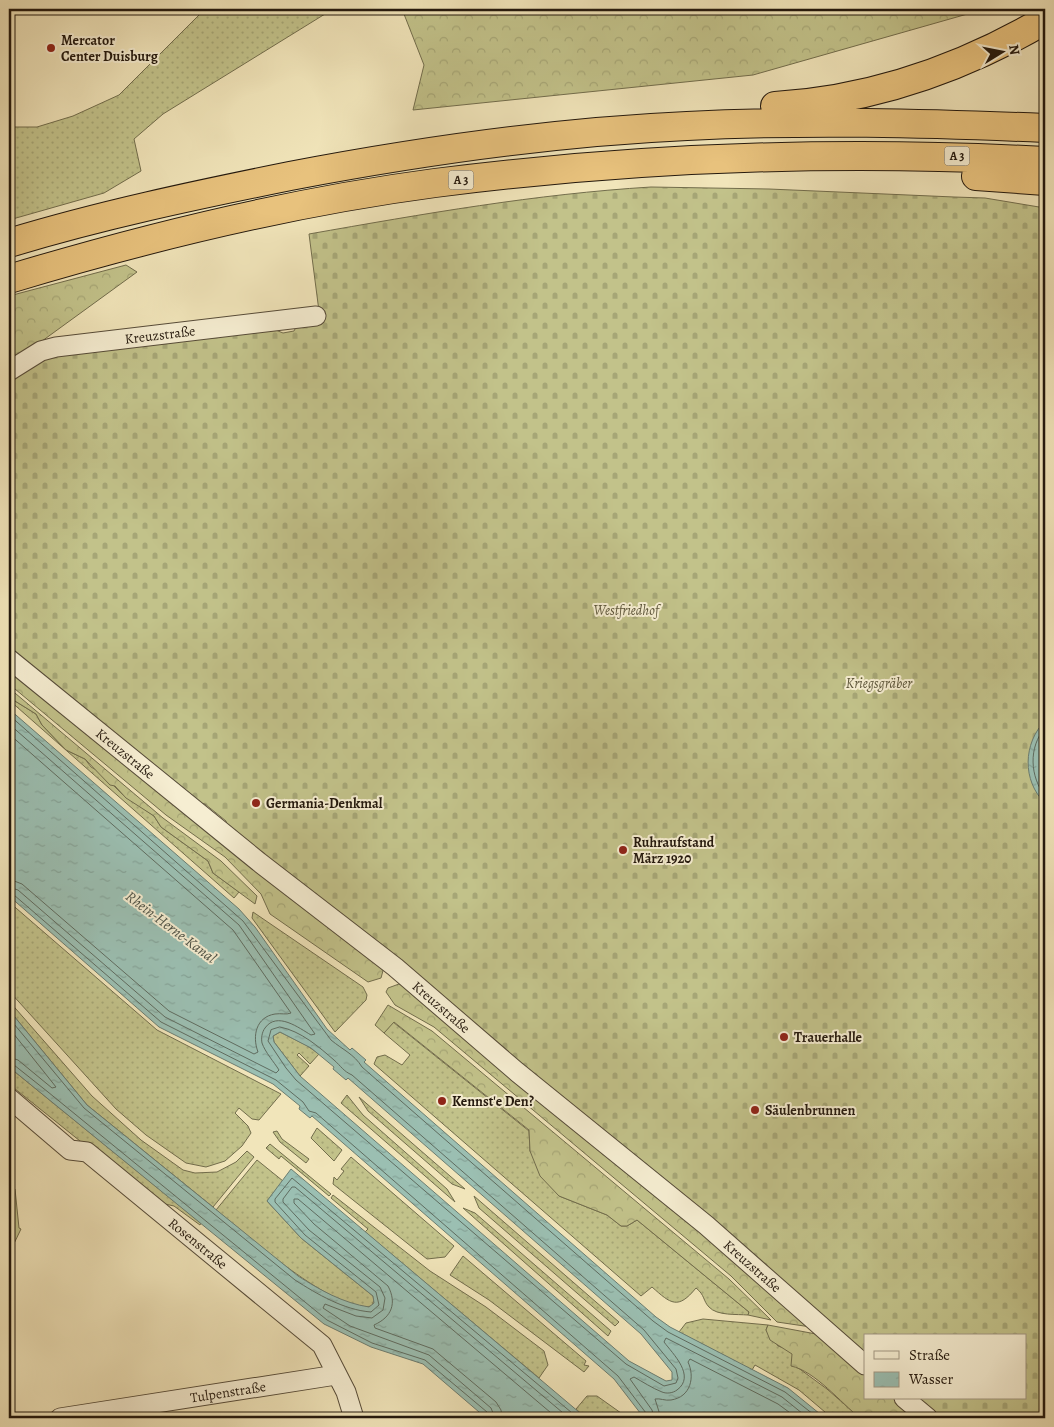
<svg xmlns="http://www.w3.org/2000/svg" width="1054" height="1427" viewBox="0 0 1054 1427" font-family="Alegreya,serif">
	<defs>
		<pattern id="grass-dots" width="8" height="8" patternUnits="userSpaceOnUse" patternTransform="scale(1.25)"><rect width="8" height="8" fill="#c2c28a"/><path d="M2 2h.1M6 6h.1" fill="none" stroke="#a6a676" stroke-width="1.8" stroke-linecap="round"/></pattern>
		<pattern id="forest-crowns" width="20" height="18" patternUnits="userSpaceOnUse" patternTransform="scale(1.25)"><rect width="20" height="18" fill="#c2c28a"/><path d="M2 6a3 3 0 1 1 6 0M12 15a3 3 0 1 1 6 0" fill="none" stroke="#a6a676"/></pattern>
		<pattern id="cemetery-stones" width="16" height="16" patternUnits="userSpaceOnUse" patternTransform="scale(1.25)"><rect width="16" height="16" fill="#c2c28a"/><path d="M2 7V4a2 2 0 0 1 4 0v3zM10 15v-3a2 2 0 0 1 4 0v3z" fill="#a6a676"/></pattern>
		<pattern id="water-ripples" width="26" height="14" patternUnits="userSpaceOnUse" patternTransform="scale(1.25)"><rect width="26" height="14" fill="#9bbfb2"/><path d="M2 4q2-2 4 0t4 0M15 11q2-2 4 0t4 0" fill="none" stroke="#85a398"/></pattern>
	</defs>
	<rect width="100%" height="100%" fill="#f1e5ba"/>
	<filter id="stains"><feTurbulence type="fractalNoise" baseFrequency=".004" numOctaves="4"/><feColorMatrix values="0 0 0 0 .2 0 0 0 0 .09 0 0 0 0 .02 0 0 0 .5 -.17"/></filter>
	<radialGradient id="worn" r=".72"><stop offset=".6" stop-color="#630" stop-opacity="0"/><stop offset="1" stop-color="#630" stop-opacity=".3"/></radialGradient>
	<!-- grass -->
	<path fill="url(#grass-dots)" stroke="#726d4c" d="M 205,9 L 321,9 L 325,14 L 163,114 L 134,139 L 141,171 L 104,193 L 9,220 L 9,127 L 37,127 L 73,116 L 119,95 Z
		M 9,700 L 15,701 L 36,714 L 42,725 L 66,750 L 85,759 L 91,767 L 100,772 L 122,794 L 154,816 L 161,827 L 208,861 L 213,873 L 239,892 L 234,898 Z
		M 9,902 L 157,1030 L 281,1094 L 259,1120 L 252,1119 L 239,1108 L 235,1113 L 248,1126 L 251,1133 L 242,1146 L 225,1161 L 206,1167 L 186,1163 L 146,1135 L 116,1109 L 9,991 Z
		M 253,912 L 363,987 L 367,995 L 366,1000 L 335,1032 L 252,918 Z
		M 9,1001 L 92,1096 L 141,1140 L 183,1170 L 195,1173 L 217,1172 L 236,1162 L 247,1151 L 254,1157 L 213,1207 L 87,1105 L 9,1010 Z
		M 393,1022 L 529,1131 L 530,1151 L 559,1196 L 607,1215 L 621,1226 L 627,1226 L 637,1220 L 749,1312 L 748,1315 C 737,1314 717,1316 709,1307 C 703,1301 705,1295 696,1288 C 678,1310 671,1304 652,1287 L 641,1296 L 374,1064 L 377,1057 L 385,1055 L 402,1065 L 410,1055 L 384,1033 Z
		M 280,1032 L 306,1045 L 319,1054 L 310,1064 L 299,1053 L 297,1055 L 309,1066 L 300,1076 L 274,1042 L 273,1036 Z
		M 9,1067 L 201,1223 L 200,1225 L 174,1206 L 156,1202 L 9,1084 Z
		M 347,1095 L 363,1115 L 447,1189 L 455,1202 L 341,1103 Z
		M 359,1097 L 465,1189 L 452,1184 L 368,1111 Z
		M 317,1128 L 342,1150 L 334,1161 L 311,1138 Z
		M 277,1131 L 282,1139 L 309,1159 L 306,1163 L 280,1142 L 273,1132 Z
		M 270,1144 L 331,1194 L 329,1196 L 281,1156 L 279,1159 L 266,1148 Z
		M 351,1157 L 454,1246 L 445,1257 L 427,1259 L 333,1184 L 334,1177 L 337,1180 L 344,1171 L 341,1169 Z
		M 257,1160 L 283,1181 L 267,1201 L 301,1238 L 373,1296 L 374,1300 L 372,1306 C 334,1314 246,1234 216,1210 Z
		M 333,1195 L 430,1271 L 486,1307 L 544,1351 L 548,1365 L 539,1378 L 365,1232 L 368,1229 L 331,1198 Z
		M 474,1196 L 619,1322 L 615,1326 L 479,1208 Z
		M 463,1208 L 475,1213 L 611,1331 L 608,1336 Z
		M 463,1256 L 586,1361 L 584,1365 L 589,1366 L 584,1372 L 489,1300 L 450,1275 Z
		M 703,1319 L 768,1325 L 766,1330 L 778,1346 L 787,1349 L 793,1354 L 793,1360 L 797,1367 L 827,1389 L 860,1418 L 832,1418 L 799,1390 L 755,1365 L 752,1370 L 679,1332 L 686,1323 Z
		M 587,1396 L 597,1396 L 628,1418 L 586,1418 L 576,1409 Z"/>
	<!-- forest -->
	<path fill="url(#forest-crowns)" stroke="#726d4c" d="M 402,9 L 985,9 L 753,75 L 413,110 L 424,65 Z
		M 126,265 L 137,272 L 9,365 L 9,296 Z
		M 9,664 L 384,967 L 381,978 L 368,982 L 270,914 L 261,894 L 225,857 L 166,815 L 9,684 Z
		M 9,688 L 163,818 L 221,861 L 257,896 L 255,904 L 213,873 L 208,861 L 161,827 L 154,816 L 126,798 L 115,786 L 110,785 L 85,759 L 66,750 L 42,725 L 36,714 L 15,701 L 9,700 Z
		M 399,984 L 405,984 L 587,1132 L 811,1327 L 777,1322 L 731,1276 L 434,1027 L 395,1005 L 386,992 L 388,988 Z
		M 388,1005 L 432,1031 L 729,1279 L 771,1320 L 748,1315 L 749,1312 L 637,1220 L 627,1226 L 621,1226 L 607,1215 L 559,1196 L 540,1176 L 530,1151 L 529,1130 L 394,1022 L 384,1033 L 375,1025 Z
		M 768,1325 L 816,1334 L 865,1369 L 865,1398 L 897,1398 L 920,1418 L 860,1418 C 841,1403 815,1371 791,1366 L 792,1354 L 770,1340 L 766,1330 Z"/>
	<!-- cemetery -->
	<path fill="url(#cemetery-stones)" stroke="#726d4c" d="M 651,187 L 769,189 L 954,197 L 985,198 L 1045,208 L 1045,1418 L 937,1418 L 914,1398 L 1025,1398 L 1025,1336 L 865,1336 L 865,1357 L 229,834 L 226,821 L 205,804 L 192,804 L 9,654 L 9,379 L 40,358 L 266,326 L 283,333 L 294,331 L 296,327 L 320,319 L 309,234 C 423,214 536,194 651,187 Z"/>
	<!-- pitch -->
	<path fill="#c2c28a" stroke="#726d4c" d="M 9,1185 L 15,1189 L 19,1228 L 21,1229 L 9,1254 Z"/>
	<!-- water -->
	<path fill="url(#water-ripples)" stroke="#6b7c70" fill-rule="evenodd" d="M 9,709 L 239,909 L 255,927 L 327,1029 L 350,1050 L 352,1048 L 366,1060 L 364,1062 L 656,1317 L 670,1327 L 788,1388 L 825,1418 L 644,1418 L 614,1379 L 312,1116 L 310,1118 L 299,1109 L 300,1106 L 273,1084 L 159,1027 L 9,896 ZM 280,1032 L 311,1048 L 334,1067 L 333,1069 L 346,1080 L 348,1078 L 641,1334 L 672,1372 L 672,1380 L 666,1381 L 629,1361 L 300,1076 L 274,1042 L 273,1036 Z
		M 1045,721 L 1045,803 C 1022,781 1023,743 1045,721 Z
		M 9,1010 L 87,1105 L 298,1276 C 320,1290 343,1303 369,1307 L 374,1303 L 373,1296 L 301,1238 L 267,1201 L 291,1169 L 586,1418 L 486,1418 L 423,1364 L 371,1347 L 324,1324 L 9,1067 Z"/>
	<g fill="none" stroke-linecap="round" stroke-linejoin="round">
		<!-- shore -->
		<path stroke="#5f6c60" stroke-width="1" d="M 9,715 L 243,921 L 331,1040 C 343,1050 354,1054 362,1067 L 653,1321 L 668,1332 L 785,1392 L 818,1418
			M 9,724 L 239,925 L 315,1034 L 311,1035 C 299,1028 277,1011 265,1028 C 262,1032 261,1038 262,1043 C 265,1052 274,1062 279,1070 L 276,1073 L 165,1017 L 18,890 L 9,887
			M 1045,728 C 1028,747 1030,777 1045,796
			M 9,734 L 233,930 L 291,1013 C 286,1015 281,1013 275,1014 C 256,1017 252,1036 258,1052 L 254,1054 L 169,1011 L 22,884 L 9,879
			M 9,893 L 14,895 L 161,1022 L 276,1080 L 303,1102 L 309,1111 L 316,1113 L 618,1376 L 646,1413 L 647,1418
			M 9,1018 L 84,1108 L 295,1280 C 317,1294 344,1310 371,1312 L 379,1305 L 376,1292 L 305,1235 L 275,1202 L 275,1199 L 292,1178 L 578,1418
			M 280,1027 C 301,1031 319,1047 334,1060 C 341,1066 343,1071 352,1075 L 644,1330 L 676,1369 L 678,1378 L 676,1383 L 664,1386 L 626,1364 L 296,1080 L 286,1068 L 268,1041 L 271,1030 Z
			M 9,1028 L 56,1087 L 52,1088 L 18,1060 L 9,1057
			M 9,1064 L 14,1065 L 48,1092 L 327,1320 L 372,1343 L 425,1360 L 487,1412 L 489,1418
			M 495,1418 L 491,1408 L 429,1355 L 350,1326 L 323,1308 L 325,1304 L 356,1316 L 372,1318 L 383,1310 L 385,1298 L 380,1287 L 309,1230 L 283,1202 L 283,1199 L 292,1187 L 295,1187 L 569,1418
			M 502,1418 L 501,1410 L 496,1402 L 433,1349 L 375,1328 L 374,1325 C 392,1317 397,1303 388,1286 L 314,1224 L 294,1203 L 294,1199 L 298,1199 L 557,1418
			M 654,1418 L 652,1410 L 630,1379 L 634,1377 C 643,1382 652,1388 662,1392 C 667,1394 673,1393 677,1390 C 696,1376 673,1354 664,1342 L 666,1338 L 782,1397 L 808,1418
			M 661,1418 L 655,1399 C 660,1398 665,1401 671,1400 C 691,1397 695,1377 688,1362 L 690,1359 L 778,1404 L 797,1418"/>
		<!-- minor casing -->
		<g stroke="#564b38" stroke-width="21">
			<g id="minor">
				<path id="s1" d="M 9,371 L 41,351 L 56,347 L 316,316"/>
				<path id="s2" d="M 9,659 L 259,862 L 395,967 L 517,1072 L 706,1225 L 865,1365"/>
				<path id="s3" d="M 9,1098 L 70,1150 L 87,1152 L 322,1345 L 346,1392 L 354,1418"/>
				<path d="M 904,1398 L 928,1418"/>
				<path id="s4" d="M 60,1418 L 336,1375"/>
			</g>
		</g>
		<!-- highway casing -->
		<g stroke="#23180d" stroke-width="30">
			<path id="highway" d="M 775,106 C 871,100 963,68 1045,20
				M 976,176 L 1045,181
				M 9,243 C 101,215 196,195 290,176 C 421,151 554,132 687,126 C 807,120 926,123 1045,128
				M 9,279 C 148,237 291,202 435,183 C 638,157 841,150 1045,161"/>
		</g>
		<!-- minor -->
		<use href="#minor" stroke="#f6eed2" stroke-width="19"/>
		<!-- highway -->
		<use href="#highway" stroke="#e8c27d" stroke-width="28"/>
	</g>
	<!-- markers -->
	<g fill="#8f2418" stroke="#f6eed2" stroke-width="2">
		<circle cx="51" cy="48" r="5"/>
		<circle cx="256" cy="803" r="5"/>
		<circle cx="623" cy="850" r="5"/>
		<circle cx="784" cy="1037" r="5"/>
		<circle cx="442" cy="1101" r="5"/>
		<circle cx="755" cy="1110" r="5"/>
	</g>
	<g text-anchor="middle" stroke-width="4" stroke-linejoin="round" paint-order="stroke">
		<!-- shield labels -->
		<g fill="#f6eed2" stroke="#625848" stroke-width="1">
			<rect x="944.5" y="146.5" width="25" height="19" rx="4"/>
			<rect x="448.5" y="170.5" width="25" height="19" rx="4"/>
		</g>
		<g font-size="12" font-weight="bold" fill="#23180d">
			<text x="957" y="160">A 3</text>
			<text x="461" y="184">A 3</text>
		</g>
		<!-- poi labels -->
		<g font-size="14" font-weight="bold" fill="#23180d" stroke="#f6eed2" text-anchor="start">
			<text x="61" y="45">Mercator<tspan x="61" dy="16">Center Duisburg</tspan></text>
			<text x="266" y="808">Germania-Denkmal</text>
			<text x="633" y="847">Ruhraufstand<tspan x="633" dy="16">März 1920</tspan></text>
			<text x="794" y="1042">Trauerhalle</text>
			<text x="452" y="1106">Kennst'e Den?</text>
			<text x="765" y="1115">Säulenbrunnen</text>
		</g>
		<!-- street labels -->
		<g font-size="14" fill="#23180d" stroke="#f6eed2">
			<text dy="5" stroke="none"><textPath href="#s1" startOffset="158">Kreuzstraße</textPath></text>
			<text dy="5" stroke="none"><textPath href="#s2" startOffset="150">Kreuzstraße</textPath></text>
			<text dy="5" stroke="none"><textPath href="#s2" startOffset="555">Kreuzstraße</textPath></text>
			<text dy="5" stroke="none"><textPath href="#s3" startOffset="241">Rosenstraße</textPath></text>
			<text dy="5" stroke="none"><textPath href="#s2" startOffset="960">Kreuzstraße</textPath></text>
			<text dy="5" stroke="none"><textPath href="#s4" startOffset="170">Tulpenstraße</textPath></text>
		</g>
		<!-- park labels -->
		<g font-size="14" font-style="italic" fill="#5b5439" stroke="#f6eed2">
			<text x="626" y="615">Westfriedhof</text>
			<text x="879" y="688">Kriegsgräber</text>
		</g>
		<!-- water labels -->
		<g font-size="15" font-style="italic" fill="#4d5247" stroke="#f6eed2">
			<text transform="translate(171 927) rotate(37)" y="5">Rhein-Herne-Kanal</text>
		</g>
	</g>
	<!-- margin -->
	<rect width="1054" height="1427" fill="none" stroke="#f1e5ba" stroke-width="30"/>
	<rect x="10" y="10" width="1034" height="1407" fill="none" stroke="#23180d" stroke-width="2.5"/>
	<rect x="15" y="15" width="1024" height="1397" fill="none" stroke="#23180d"/>
	<!-- legend -->
	<rect x="864" y="1334" width="162" height="65" fill="#f6eed2" stroke="#a29883"/>
	<rect x="874" y="1351" width="25" height="8" fill="#f6eed2" stroke="#a29883"/>
	<text x="909" y="1360" font-size="15" fill="#23180d">Straße</text>
	<rect x="874" y="1372" width="25" height="15" fill="url(#water-ripples)" stroke="#a29883"/>
	<text x="909" y="1384" font-size="15" fill="#23180d">Wasser</text>
	<!-- north arrow -->
	<g transform="translate(1002 52) rotate(80)" stroke="#f6eed2" stroke-width="4" paint-order="stroke">
	<path d="M0-4L9 19L0 12L-9 19Z" fill="#23180d"/>
	<text y="-8" font-size="14" font-weight="bold" text-anchor="middle" fill="#23180d">N</text>
	</g>
	<rect width="100%" height="100%" filter="url(#stains)"/>
	<rect width="100%" height="100%" fill="url(#worn)"/>
</svg>
